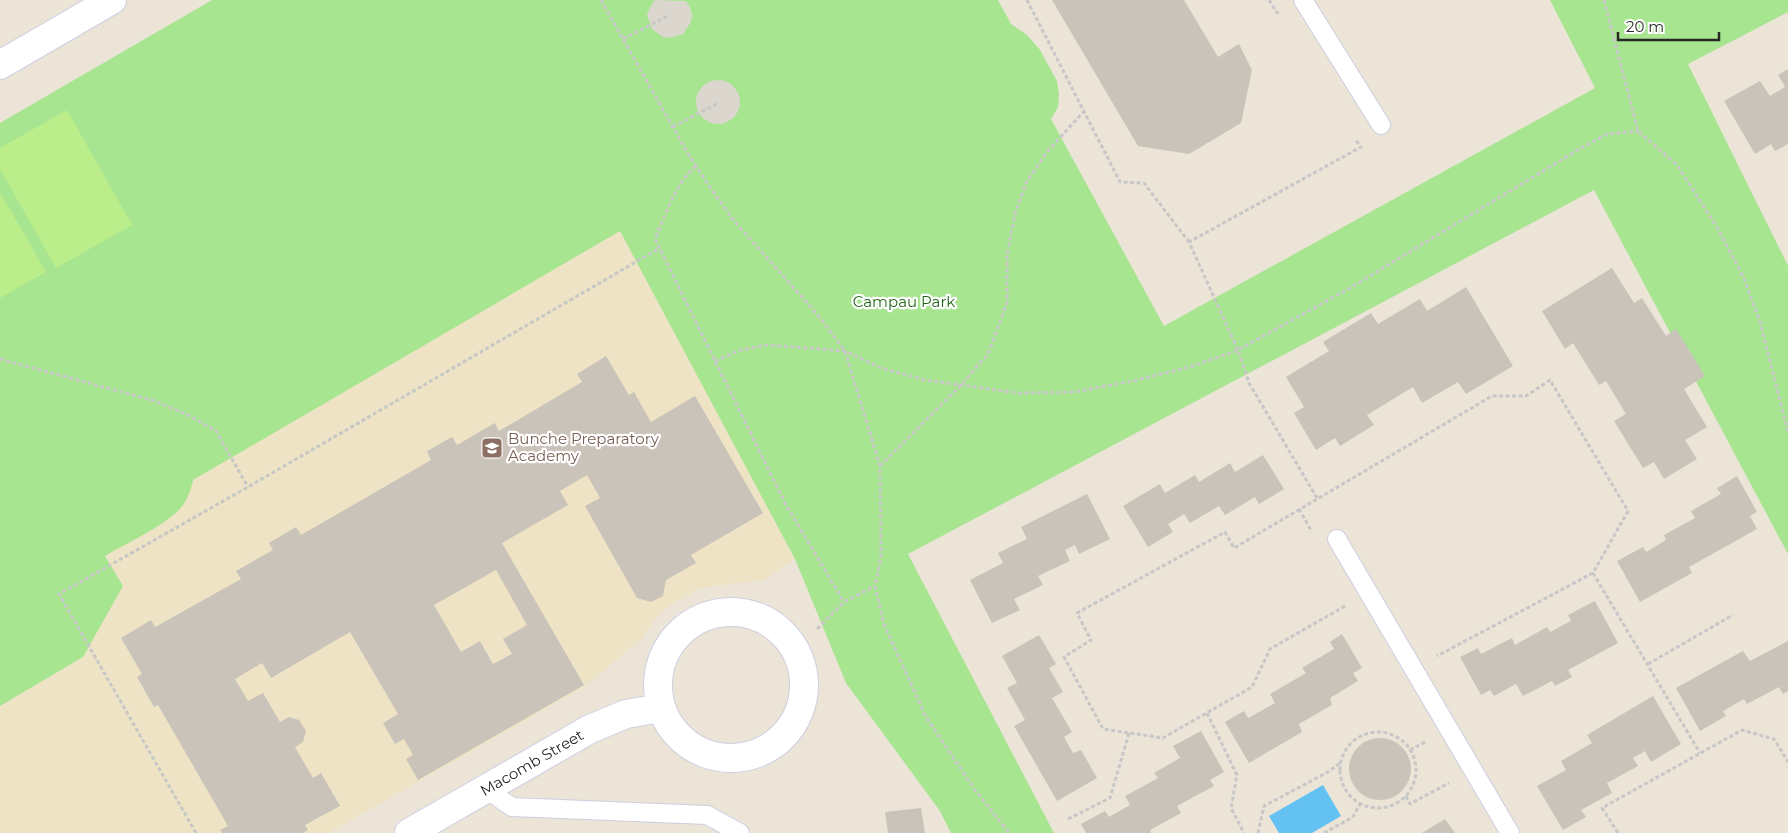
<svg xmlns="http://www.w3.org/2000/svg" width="1788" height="833" viewBox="0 0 1788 833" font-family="Montserrat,sans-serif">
	<rect width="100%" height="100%" fill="#ebe4d7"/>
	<!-- education -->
	<path fill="#eee4c5" d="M 620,230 L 795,559 L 763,580 L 700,588 L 668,607 L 656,617 L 642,639 L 584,687 L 329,833 L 0,833 L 0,706 L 83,657 L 123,586 L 94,537 Z"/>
	<!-- green -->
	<path fill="#a7e590" d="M 212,0 L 998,0 L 1011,24 L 1027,35 L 1040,50 L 1057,81 L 1059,94 L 1058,107 L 1051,119 L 1164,326 L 1595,88 L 1550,0 L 1788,0 L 1788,12 L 1688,64 L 1788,266 L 1788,554 L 1594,190 L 908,554 L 1054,833 L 951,833 L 940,811 L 846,683 L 795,559 L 620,231 L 193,480 C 191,490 186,504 178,511 C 160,528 127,543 105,556 L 123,586 L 83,657 L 0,706 L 0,123 Z"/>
	<!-- pitch -->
	<path fill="#bced8b" d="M 67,110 L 132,225 L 56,268 L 0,169 L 0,148 Z
		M 0,192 L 46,272 L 0,298 Z"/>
	<!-- plaza -->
	<path fill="#dbd7ce" d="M 655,0 L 686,1 L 690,7 L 692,15 L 691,22 L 683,34 L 670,38 L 663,37 L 652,29 L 647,15 L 649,9 Z
		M696 102a22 22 0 1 1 44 0a22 22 0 1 1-44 0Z"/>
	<!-- water -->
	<path fill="#64c2f3" d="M 1323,785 L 1341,816 L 1312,833 L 1279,833 L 1269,816 Z"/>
	<!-- building -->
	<path fill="#c9c3ba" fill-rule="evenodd" d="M 1052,0 L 1184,0 L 1218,57 L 1239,44 L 1252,70 L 1241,123 L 1189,154 L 1138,146 Z
		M 1788,69 L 1788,144 L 1775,151 L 1771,144 L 1755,154 L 1724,101 L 1760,81 L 1770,96 L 1785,87 L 1778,75 Z
		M 1612,268 L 1634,303 L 1642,298 L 1666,336 L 1676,329 L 1705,376 L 1684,389 L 1707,427 L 1685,440 L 1697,459 L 1664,479 L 1654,462 L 1643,468 L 1614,421 L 1626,414 L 1606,381 L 1599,385 L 1573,343 L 1565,349 L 1542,311 Z
		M 1466,287 L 1513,366 L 1466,394 L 1458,382 L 1422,403 L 1413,387 L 1367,415 L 1374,425 L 1340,446 L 1335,438 L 1316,450 L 1294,413 L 1304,407 L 1286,377 L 1329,351 L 1323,342 L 1371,313 L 1378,324 L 1420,299 L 1427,311 Z
		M 606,356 L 629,395 L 634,392 L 651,422 L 695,396 L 763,513 L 691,555 L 696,563 L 666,580 L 663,596 L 651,602 L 637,598 L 585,506 L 600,498 L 587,475 L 560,491 L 568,505 L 502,543 L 584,685 L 418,780 L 406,759 L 413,755 L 404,739 L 395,744 L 383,723 L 398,714 L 350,632 L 271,678 L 262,663 L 235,679 L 248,701 L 263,693 L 280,722 L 289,717 L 299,720 L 306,731 L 303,742 L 295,747 L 313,778 L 321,773 L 340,806 L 305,825 L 308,830 L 303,833 L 222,833 L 220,830 L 228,826 L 158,705 L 154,707 L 137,677 L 142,674 L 121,638 L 151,620 L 155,627 L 241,579 L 236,571 L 273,550 L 269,543 L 296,527 L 301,535 L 431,460 L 427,451 L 452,437 L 457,445 L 495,423 L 499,431 L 582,382 L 577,374 ZM 496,570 L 527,625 L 503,639 L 512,654 L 493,664 L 480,641 L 461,652 L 434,605 Z
		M 1263,455 L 1284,489 L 1259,504 L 1255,497 L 1225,515 L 1219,506 L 1190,523 L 1184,514 L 1168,524 L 1173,532 L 1148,547 L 1123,506 L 1160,484 L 1165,493 L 1195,475 L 1199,482 L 1230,463 L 1235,472 Z
		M 1737,476 L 1757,512 L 1750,516 L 1757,529 L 1689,567 L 1692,573 L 1640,602 L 1617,561 L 1643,547 L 1646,552 L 1666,540 L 1664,535 L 1695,518 L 1691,511 L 1721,494 L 1717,488 Z
		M 1087,494 L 1110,539 L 1079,554 L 1075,545 L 1065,550 L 1070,561 L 1038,576 L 1043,585 L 1014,599 L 1020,610 L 992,623 L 970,580 L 1003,563 L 998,553 L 1027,539 L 1021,527 Z
		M 1595,601 L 1618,643 L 1568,670 L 1572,677 L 1555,686 L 1552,681 L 1523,696 L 1516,684 L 1494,696 L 1490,690 L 1481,695 L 1460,657 L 1478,648 L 1481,654 L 1512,638 L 1515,645 L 1547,627 L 1550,632 L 1571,621 L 1568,615 Z
		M 1342,634 L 1362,668 L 1353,673 L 1358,681 L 1330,698 L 1332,705 L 1299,724 L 1302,732 L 1249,763 L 1225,722 L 1244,711 L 1248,718 L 1275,703 L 1270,694 L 1306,673 L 1302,668 L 1334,649 L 1330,642 Z
		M 1039,635 L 1056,664 L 1049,668 L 1063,692 L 1052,698 L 1072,732 L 1064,737 L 1073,753 L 1081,750 L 1097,778 L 1057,801 L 1014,726 L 1025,720 L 1007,688 L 1017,683 L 1002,656 Z
		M 1788,641 L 1788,691 L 1783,694 L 1779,687 L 1747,704 L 1744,699 L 1723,711 L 1726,716 L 1700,731 L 1676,688 L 1743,651 L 1750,661 Z
		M 1653,696 L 1681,744 L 1651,762 L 1645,751 L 1633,758 L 1638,766 L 1607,783 L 1612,793 L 1581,810 L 1586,817 L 1563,830 L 1537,786 L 1566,770 L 1561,761 L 1592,743 L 1587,735 Z
		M 1201,731 L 1224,772 L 1210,780 L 1214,786 L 1177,806 L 1181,813 L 1150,830 L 1151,833 L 1086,833 L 1081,824 L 1105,811 L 1109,817 L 1130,805 L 1125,796 L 1158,778 L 1154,773 L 1180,758 L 1173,746 Z
		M1349 769a31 31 0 1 1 62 0a31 31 0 1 1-62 0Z
		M 921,808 L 925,833 L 888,833 L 885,812 Z
		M 1445,819 L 1455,833 L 1422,833 Z"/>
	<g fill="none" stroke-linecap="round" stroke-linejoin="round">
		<!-- service casing -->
		<g stroke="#cdcfe1" stroke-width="20">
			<path id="service" d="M 1303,0 L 1381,125
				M 1337,539 L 1510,833
				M 486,789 L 512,807 L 707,815 L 740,833"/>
		</g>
		<!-- minor casing -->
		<g stroke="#cdcfe1" stroke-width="30">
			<path id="minor" d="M658 685a73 73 0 1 1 146 0a73 73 0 1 1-146 0Z
				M 409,833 L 590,729 L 626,714 L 661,708"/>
		</g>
		<!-- tertiary casing -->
		<g stroke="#cdcfe1" stroke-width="30">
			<path id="tertiary" d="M 0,65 L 112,0"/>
		</g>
		<!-- path -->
		<path stroke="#c7c7c7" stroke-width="3" stroke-dasharray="4 2.5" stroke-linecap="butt" d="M 601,0 L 687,152 L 711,189 L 735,222 L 817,314 L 845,351 L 880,466 L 881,558 L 875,586 L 884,624 L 926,717 L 975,790 L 1009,833
			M 1027,0 L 1120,182 L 1144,183 L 1189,242
			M 1269,0 L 1278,14
			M 1604,0 L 1638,131 L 1677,165 L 1718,229 L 1743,276 L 1760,322 L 1788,432
			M 623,39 L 668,16
			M 673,127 L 718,103
			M 696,166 C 675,184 666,214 655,239 L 786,505 L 844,602
			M 0,359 L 155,401 L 188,415 L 216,431 L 248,487
			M 715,361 L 741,350 L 767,345 L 845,351 L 881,368 L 925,380 L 1018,393 L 1075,392 L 1132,381 L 1190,367 L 1238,350 L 1350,288 L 1576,151 L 1607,134 L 1638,131
			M 880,466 L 961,385 L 988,354 L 1007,303 L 1007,255 L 1015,214 L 1027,181 L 1048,151 L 1084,111
			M 1317,498 L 1249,383 L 1238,350 L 1189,242 L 1361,147 L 1355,139
			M 1299,509 L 1312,532
			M 1593,573 L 1700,753
			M 1345,606 L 1270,649 L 1252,687 L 1163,738 L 1103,729 L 1064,657 L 1091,640 L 1077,613 L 1225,532 L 1234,548 L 1492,396 L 1526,396 L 1550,380 L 1628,511 L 1593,573 L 1437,656
			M 817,629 L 844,602 L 875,586
			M 1648,664 L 1733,615
			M 1207,713 L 1237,775 L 1231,808 L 1244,833
			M1340 770a38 38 0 1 1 76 0a38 38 0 1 1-76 0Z
			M 1410,750 L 1425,742
			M 1406,796 L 1410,804 L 1449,783
			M 1068,819 L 1110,798 L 1129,733
			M 196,833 L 59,594 L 248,487 L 660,248
			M 1258,833 L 1264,806 L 1328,772 L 1340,763
			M 1324,833 L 1353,817 L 1360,804
			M 1618,833 L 1602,808 L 1742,730 L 1774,739 L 1788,762"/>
		<!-- service -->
		<use href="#service" stroke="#fff" stroke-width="18"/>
		<!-- minor -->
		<use href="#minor" stroke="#fff" stroke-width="28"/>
		<!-- tertiary -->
		<use href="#tertiary" stroke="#fff" stroke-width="28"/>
	</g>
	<!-- icons -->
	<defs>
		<g id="school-square" transform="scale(1.125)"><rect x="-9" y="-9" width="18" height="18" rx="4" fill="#8d6e63" stroke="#fff"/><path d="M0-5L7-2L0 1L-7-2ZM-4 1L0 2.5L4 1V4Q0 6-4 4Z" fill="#fff"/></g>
	</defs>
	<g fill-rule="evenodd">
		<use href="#school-square" x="492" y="448"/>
	</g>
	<g text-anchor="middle" stroke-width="4.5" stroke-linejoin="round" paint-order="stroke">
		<!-- park labels -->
		<g font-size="15" fill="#206516" stroke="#fff">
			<text x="904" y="307">Campau Park</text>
		</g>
		<!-- education labels -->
		<g font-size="15" fill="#785e54" stroke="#fff" text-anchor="start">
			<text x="508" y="444">Bunche Preparatory<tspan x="508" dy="17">Academy</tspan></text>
		</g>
		<!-- street labels -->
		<g font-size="15" fill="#272727" stroke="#fff">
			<text transform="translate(532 763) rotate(-30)" y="5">Macomb Street</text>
		</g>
	</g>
	<!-- scale -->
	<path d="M1618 32v8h101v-8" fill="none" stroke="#272727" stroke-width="2.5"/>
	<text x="1626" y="32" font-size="15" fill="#272727" stroke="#ffffff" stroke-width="4" paint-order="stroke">20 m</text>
</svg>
